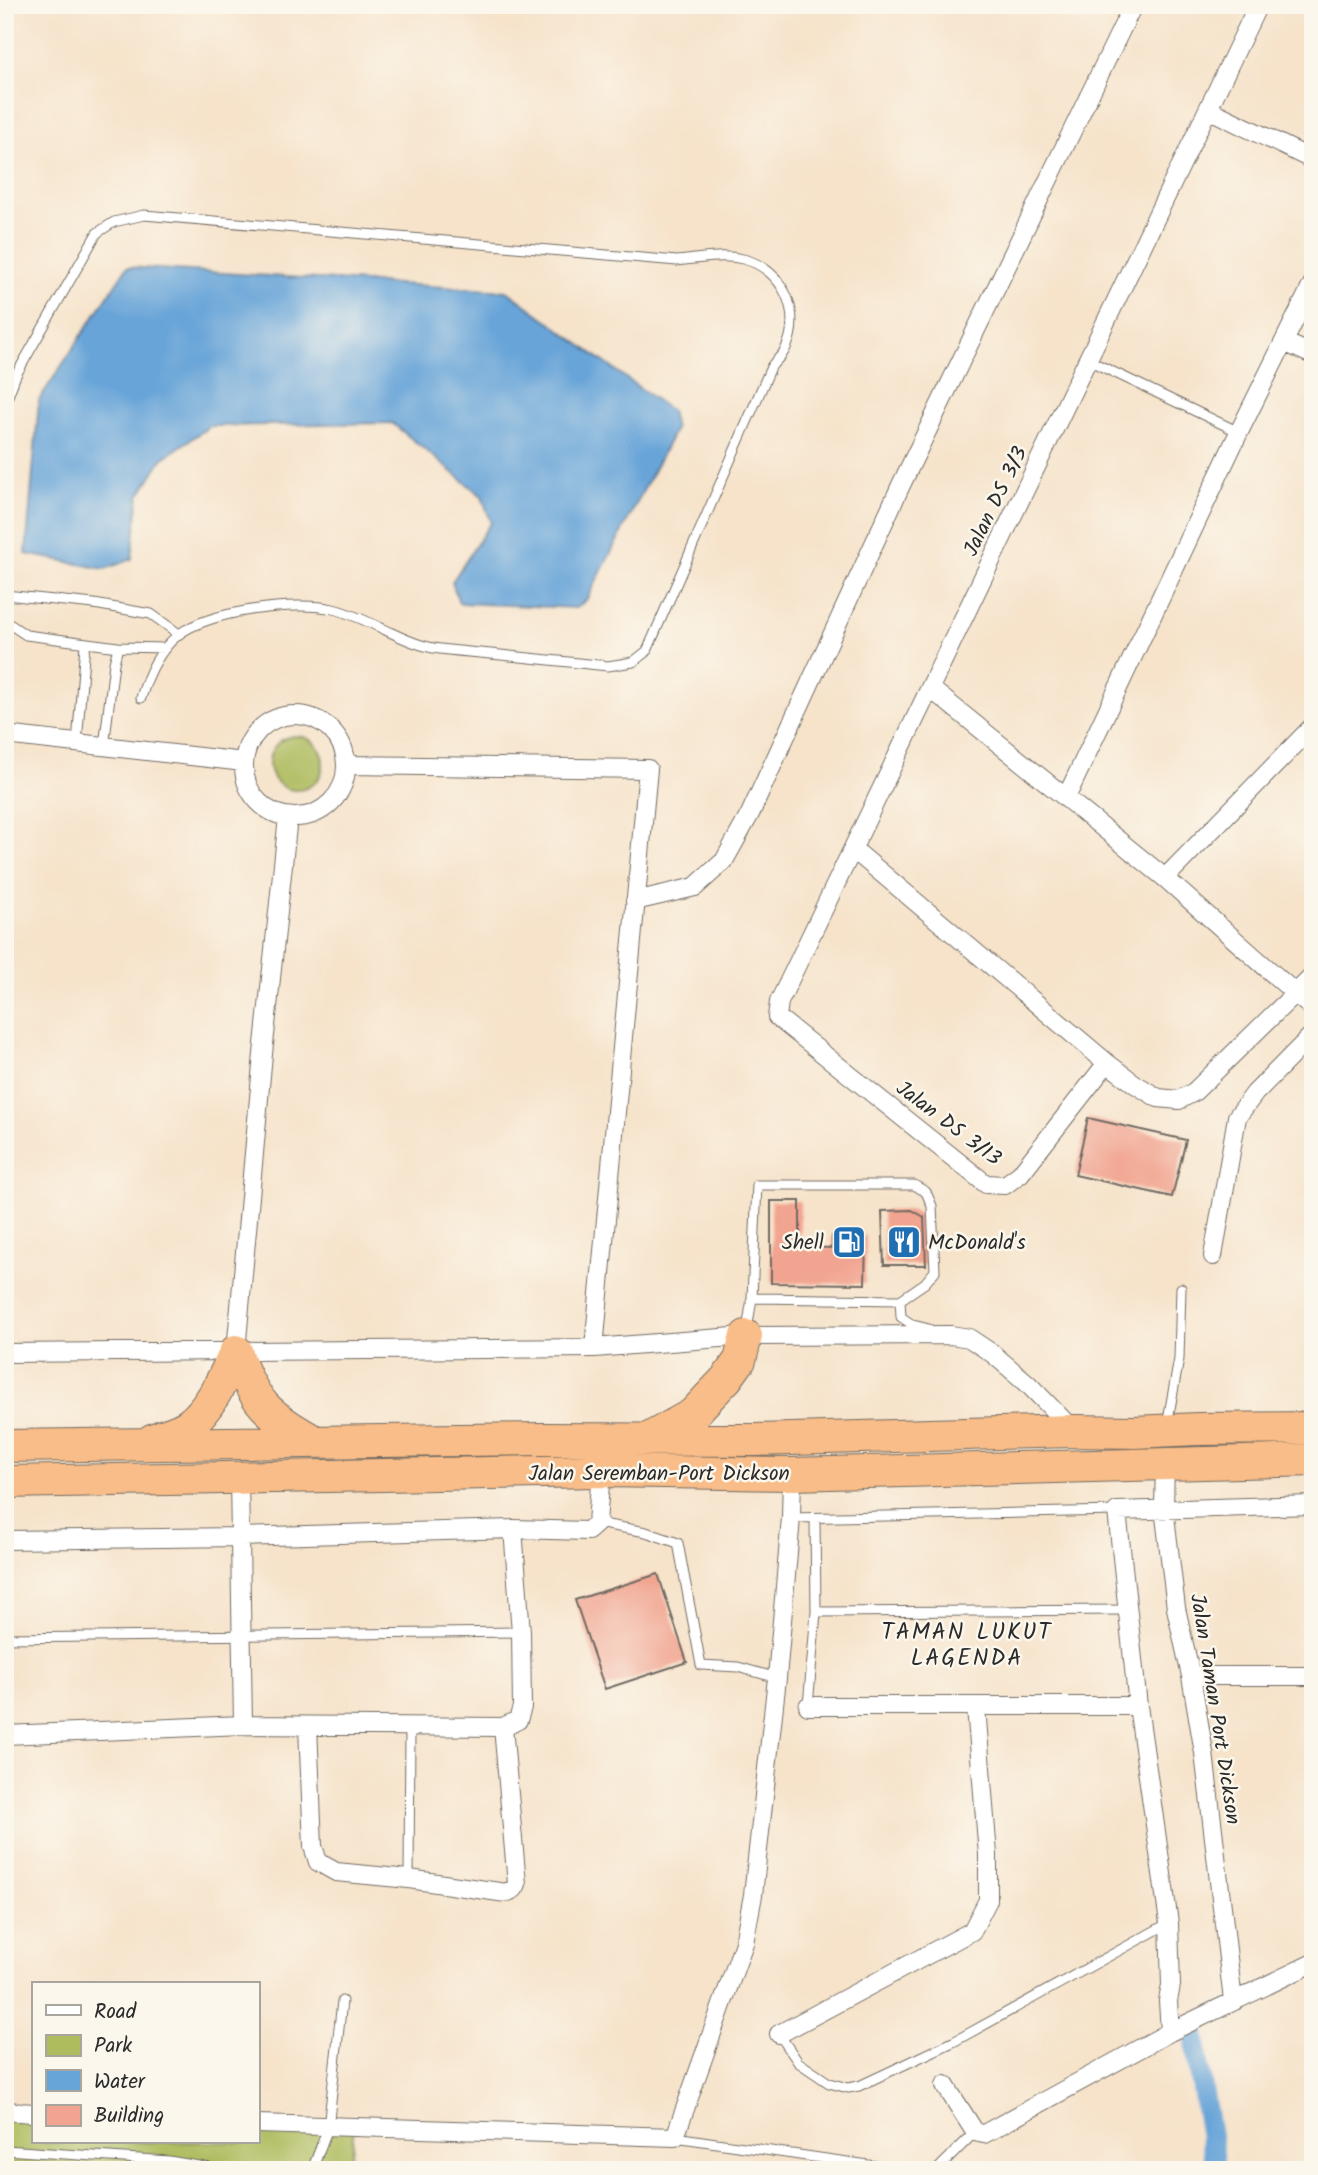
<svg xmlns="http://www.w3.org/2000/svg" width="1318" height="2175" viewBox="0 0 1318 2175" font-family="Kalam,sans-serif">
	<rect width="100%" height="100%" fill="#fbf7ec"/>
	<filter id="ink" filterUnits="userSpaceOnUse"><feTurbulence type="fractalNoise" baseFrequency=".0143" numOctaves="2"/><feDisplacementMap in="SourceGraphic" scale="14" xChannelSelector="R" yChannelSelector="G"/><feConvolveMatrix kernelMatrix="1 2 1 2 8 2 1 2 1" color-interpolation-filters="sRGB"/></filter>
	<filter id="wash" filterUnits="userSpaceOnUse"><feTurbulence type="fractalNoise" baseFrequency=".00686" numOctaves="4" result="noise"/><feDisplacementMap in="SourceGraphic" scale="28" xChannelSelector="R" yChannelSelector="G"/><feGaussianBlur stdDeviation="1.57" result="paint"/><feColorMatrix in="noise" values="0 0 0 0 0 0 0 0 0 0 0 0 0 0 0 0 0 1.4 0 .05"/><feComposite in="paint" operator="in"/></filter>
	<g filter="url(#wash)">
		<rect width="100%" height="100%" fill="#f6e3ca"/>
		<!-- green -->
		<path fill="#afbc5e" stroke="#6d7444" stroke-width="2" d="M269 763a27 27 0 1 1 54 0a27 27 0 1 1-54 0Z
			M 5,2109 L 33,2110 L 33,2142 L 257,2142 L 257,2122 L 354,2127 L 349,2170 L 5,2170 Z"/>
		<!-- water -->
		<path fill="#67a4d8" stroke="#496882" stroke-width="2" d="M 127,267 L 507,291 L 671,411 L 675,429 L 587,599 L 577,608 L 459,603 L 452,582 L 491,522 L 482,496 L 392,423 L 210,426 L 162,459 L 139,496 L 132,559 L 105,569 L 26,554 L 39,400 Z"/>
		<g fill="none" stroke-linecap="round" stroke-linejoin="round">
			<!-- canal -->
			<path stroke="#67a4d8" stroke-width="21" d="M 1194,2027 L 1198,2061 L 1216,2170"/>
		</g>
		<g id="blocks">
			<!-- building -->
			<path fill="#f1a490" d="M 1088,1118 L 1186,1140 L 1172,1197 L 1075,1175 Z
				M 771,1201 L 800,1201 L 800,1247 L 832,1248 L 832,1236 L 866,1236 L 865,1284 L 771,1283 Z
				M 912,1210 L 924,1217 L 926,1265 L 884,1265 L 882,1211 Z
				M 658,1574 L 687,1662 L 605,1689 L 575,1600 Z"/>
		</g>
	</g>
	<g filter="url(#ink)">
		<use href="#blocks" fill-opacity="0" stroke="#726b63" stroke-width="2"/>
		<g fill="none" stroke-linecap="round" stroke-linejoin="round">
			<!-- lane casing -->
			<g stroke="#726b63" stroke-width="11">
				<path id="lane" d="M 1088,360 L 1239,432
					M 5,404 L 16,375 L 97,233 L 114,222 L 144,215 L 677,261 C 698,259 721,254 743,259 C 782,268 804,313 785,350 C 782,356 775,361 771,367 L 647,651 L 633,662 L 608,666 C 569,662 530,658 491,654 C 472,652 452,651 433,648 C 401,642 367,617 333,609 C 297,600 208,611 178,635 C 158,651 148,674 141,698
					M 5,595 L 94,604 L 151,614 L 179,634
					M 5,621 L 26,635 L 118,647 L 166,648
					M 77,743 L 85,644
					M 104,747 L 114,663 L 118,647
					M 752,1298 L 900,1300
					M 747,1331 L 752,1298 L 757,1185 L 914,1185 L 926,1192 L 932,1206 L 935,1271 L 925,1283 L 900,1300 L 901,1317 L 913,1325 L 929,1329
					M 1167,1425 L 1179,1359 L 1181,1288
					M 791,1518 L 1117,1511
					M 597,1523 L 646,1532 L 678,1543 L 701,1665 L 738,1667 L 777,1678
					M 816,1612 L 1127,1610
					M 5,1638 L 521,1632
					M 808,1706 L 816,1612 L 815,1518
					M 409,1879 L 410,1727
					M 779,2034 L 798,2062 L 829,2083 L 848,2088 L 859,2086 L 955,2041 L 1169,1923
					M 675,2137 L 903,2170
					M 5,2150 L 169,2161 L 222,2170
					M 312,2170 L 328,2128 L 342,2001
					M 937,2170 L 975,2132"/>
			</g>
			<!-- street casing -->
			<g stroke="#726b63" stroke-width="20">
				<path id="street" d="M 1208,109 L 1313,160
					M 1284,342 L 1313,355
					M 930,688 L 1165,878 L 1313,1009
					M244 766a51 51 0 1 1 102 0a51 51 0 1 1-102 0Z
					M 5,735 L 244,762
					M 347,765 L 648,769 L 594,1348
					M 1066,798 L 1239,432 L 1313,283
					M 853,849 L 1107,1063 L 1135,1084 L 1158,1098 L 1179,1100 L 1194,1092 L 1313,976
					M 1165,878 L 1313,726
					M 635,901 L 695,887 L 724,861 L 750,814 L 901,485 L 1133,5
					M 1107,1063 L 1020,1174 L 1005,1185 L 986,1184 L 777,1017 L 779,1002 L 1258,5
					M 1213,1256 L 1237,1117 L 1255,1093 L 1313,1034
					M 236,1351 L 263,1054 L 288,817
					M 5,1353 L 594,1348 L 746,1336 L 951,1335 L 969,1338 L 993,1354 L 1027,1383 L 1074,1431
					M 1165,1463 L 1164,1508 L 1176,1608 L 1191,1676 L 1204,1753 L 1233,2001
					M 239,1477 L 243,1725
					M 5,1540 L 240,1537 L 513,1529 L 588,1531 L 597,1523 L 601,1471
					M 1191,1676 L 1313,1676
					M 808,1706 L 1138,1706
					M 308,1726 L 313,1846 L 318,1862 L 336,1872 L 409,1879 L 506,1893 L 514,1889 L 517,1884 L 503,1727
					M 5,1735 L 243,1725 L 503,1727 L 518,1720 L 522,1707 L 521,1632 L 513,1529
					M 1170,2032 L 1168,2001 L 1171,1985 L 1169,1923 L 1138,1706 L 1117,1511 L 1313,1505
					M 779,2034 L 972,1931 L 988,1900 L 988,1855 L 976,1707
					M 945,2085 L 975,2132 L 984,2134 L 1170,2032 L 1313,1963
					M 5,2111 L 33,2113
					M 257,2124 L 675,2137 L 744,1943 L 753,1895 L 777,1678 L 791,1518 L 792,1474"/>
			</g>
			<!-- highway casing -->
			<g stroke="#726b63" stroke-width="34">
				<path id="highway" d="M 236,1351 C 252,1402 270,1417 316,1442
					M 650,1438 L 693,1414 L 708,1398 L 727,1378 L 740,1360 L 746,1336
					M 152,1440 C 163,1435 178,1432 188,1425 C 210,1410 225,1375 236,1351
					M 5,1446 L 542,1439 L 756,1440 L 1074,1431 L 1134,1432 L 1198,1429 L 1313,1428
					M 5,1482 L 601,1471 L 792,1474 L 1313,1460"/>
			</g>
			<!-- lane -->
			<use href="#lane" stroke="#fff" stroke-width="9"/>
			<!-- street -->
			<use href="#street" stroke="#fff" stroke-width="18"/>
			<!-- highway -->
			<use href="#highway" stroke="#f8bd88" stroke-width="32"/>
		</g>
	</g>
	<!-- icons -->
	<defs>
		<g id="fuel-square" transform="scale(1.75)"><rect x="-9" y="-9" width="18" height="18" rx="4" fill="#1f6fb2" stroke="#fbf7ec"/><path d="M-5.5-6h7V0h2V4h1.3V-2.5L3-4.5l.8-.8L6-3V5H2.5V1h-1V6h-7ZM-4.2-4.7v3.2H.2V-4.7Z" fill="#fff"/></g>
		<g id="restaurant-square" transform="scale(1.75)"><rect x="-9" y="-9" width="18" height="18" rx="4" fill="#1f6fb2" stroke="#fbf7ec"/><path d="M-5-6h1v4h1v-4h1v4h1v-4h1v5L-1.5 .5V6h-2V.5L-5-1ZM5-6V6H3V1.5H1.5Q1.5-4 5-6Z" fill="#fff"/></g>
	</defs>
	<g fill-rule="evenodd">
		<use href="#fuel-square" x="849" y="1242"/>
		<use href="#restaurant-square" x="904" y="1242"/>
	</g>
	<g text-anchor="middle" stroke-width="5" stroke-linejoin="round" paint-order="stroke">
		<!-- street labels -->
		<g font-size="21" fill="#2b2b2b" stroke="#fbf7ec">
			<text transform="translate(995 501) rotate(-64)" y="7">Jalan DS 3/3</text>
			<text transform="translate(949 1123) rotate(37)" y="7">Jalan DS 3/13</text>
			<text x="659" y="1480">Jalan Seremban-Port Dickson</text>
			<text transform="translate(1216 1709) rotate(81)" y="7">Jalan Taman Port Dickson</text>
		</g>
		<!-- poi labels -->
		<g font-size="21" fill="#2b2b2b" stroke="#fbf7ec" text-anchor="end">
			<text x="824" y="1249">Shell</text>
			<text x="928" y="1249" text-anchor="start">McDonald's</text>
		</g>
		<!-- neighbourhood labels -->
		<g font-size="23" letter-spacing="2" fill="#2b2b2b" stroke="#fbf7ec">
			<text x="967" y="1639">TAMAN LUKUT<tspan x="967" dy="26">LAGENDA</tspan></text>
		</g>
	</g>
	<!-- margin -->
	<rect width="1318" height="2175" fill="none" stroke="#fbf7ec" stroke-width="28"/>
	<!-- legend -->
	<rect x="32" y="1982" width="228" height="161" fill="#fbf7ec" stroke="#a8a59f" stroke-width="2"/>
	<rect x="46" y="2005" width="35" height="10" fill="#ffffff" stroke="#a8a59f" stroke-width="2"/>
	<text x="94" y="2018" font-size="21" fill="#2b2b2b">Road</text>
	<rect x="46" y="2035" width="35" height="21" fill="#afbc5e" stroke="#a8a59f" stroke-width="2"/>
	<text x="94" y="2052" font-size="21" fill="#2b2b2b">Park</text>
	<rect x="46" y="2070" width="35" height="21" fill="#67a4d8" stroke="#a8a59f" stroke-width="2"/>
	<text x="94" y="2088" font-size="21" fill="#2b2b2b">Water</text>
	<rect x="46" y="2105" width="35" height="21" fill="#f1a490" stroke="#a8a59f" stroke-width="2"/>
	<text x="94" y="2122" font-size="21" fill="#2b2b2b">Building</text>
</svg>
